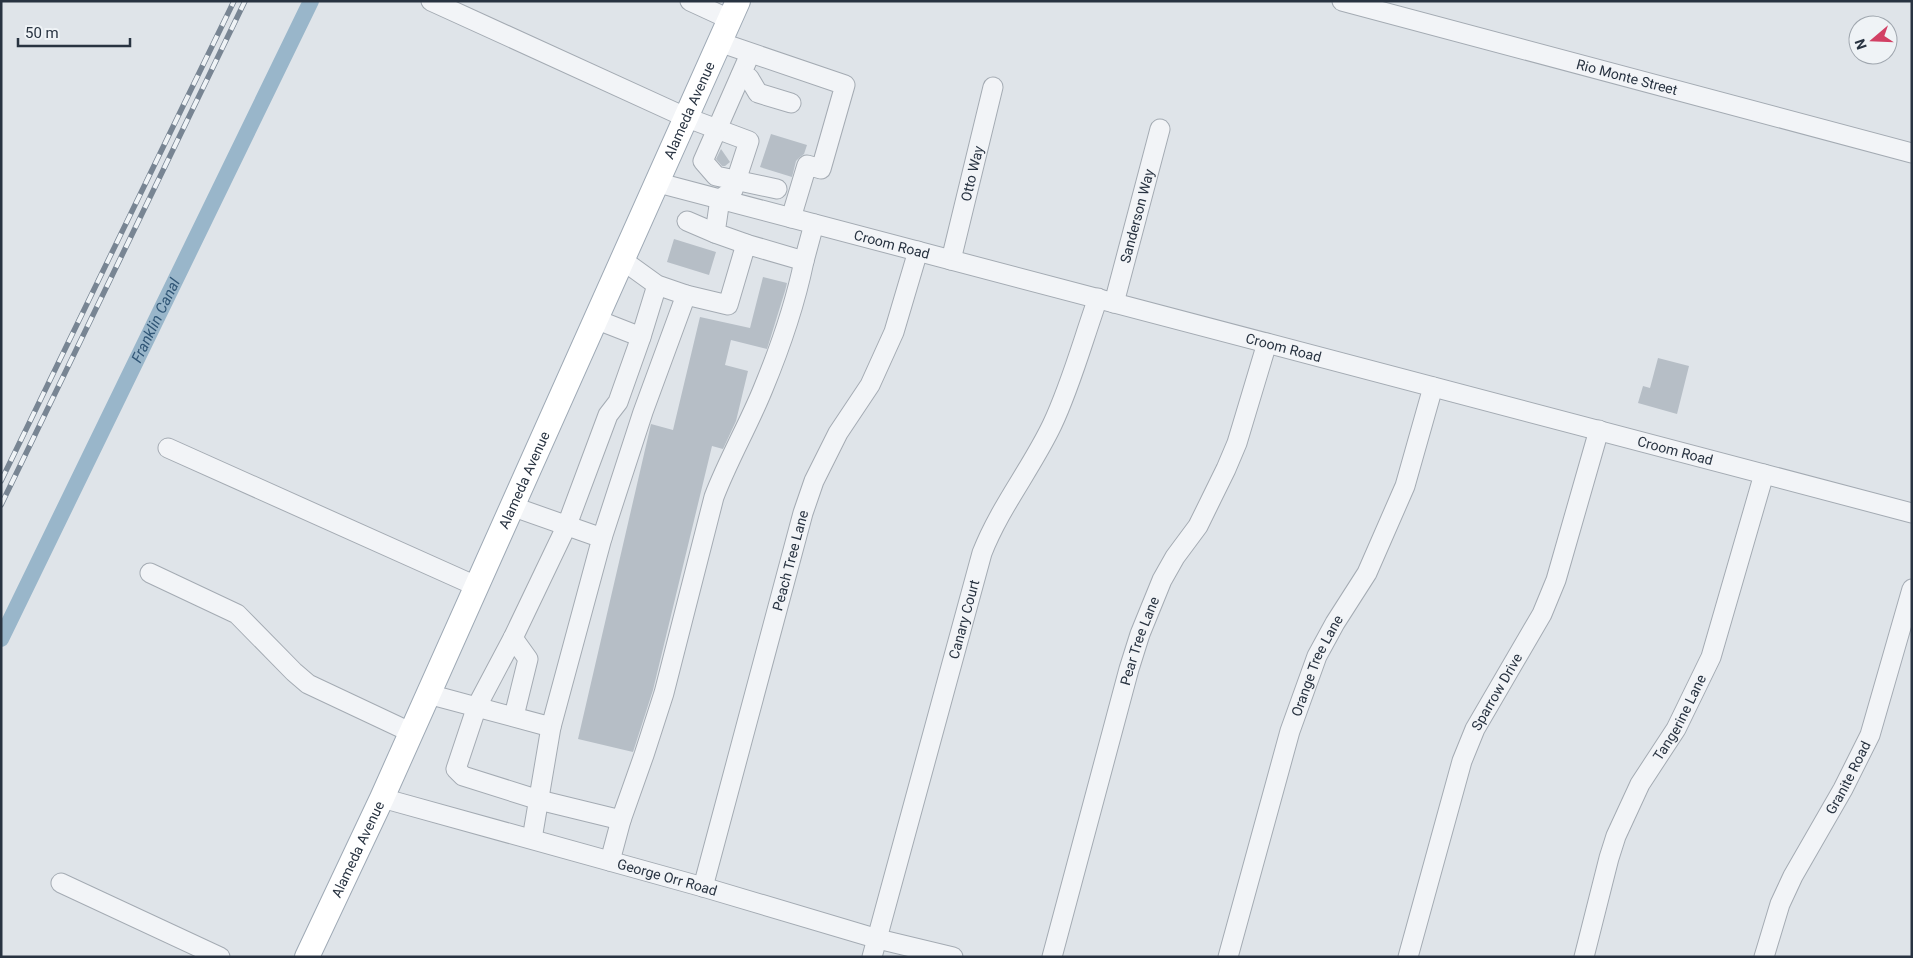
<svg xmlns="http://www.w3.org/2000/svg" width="1913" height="958" viewBox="0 0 1913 958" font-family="Roboto,sans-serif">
	<rect width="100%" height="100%" fill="#dfe4e9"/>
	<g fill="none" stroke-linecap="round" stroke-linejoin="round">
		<!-- canal -->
		<path stroke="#99b6ca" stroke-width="16" id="s1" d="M 1,639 L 311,1"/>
	</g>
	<!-- building -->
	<path fill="#b6bec6" d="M 771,134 L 807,145 L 804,154 L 800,157 L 796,161 L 792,177 L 760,167 Z
		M 721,149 L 730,162 L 725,166 L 722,166 L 716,159 Z
		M 674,239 L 716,252 L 709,275 L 667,262 Z
		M 763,277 L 787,283 L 785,291 L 767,349 L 731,340 L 725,365 L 748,371 L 736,421 L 723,449 L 712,446 L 653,690 L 633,752 L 578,739 L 651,424 L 673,430 L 700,317 L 750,328 Z
		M 1658,358 L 1689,366 L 1677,414 L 1638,403 L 1643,386 L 1650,388 Z"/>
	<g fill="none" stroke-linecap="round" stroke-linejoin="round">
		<!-- minor casing -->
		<g stroke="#a4abb3" stroke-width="21">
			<g id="minor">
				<path d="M 431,1 L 685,117 L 749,141 L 733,190 L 720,199 L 715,233 L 746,244"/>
				<path d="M 690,1 L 729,19"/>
				<path id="s2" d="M 1342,1 L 1912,153"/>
				<path d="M 719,42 L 845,85 L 821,169 L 807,165 L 791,218"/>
				<path d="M 750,54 L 703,161 L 716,176 L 777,189"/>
				<path d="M 741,75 L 749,78 L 758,93 L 791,103"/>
				<path id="s3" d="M 655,182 L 1912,513"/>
				<path d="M 687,221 L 715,233"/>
				<path d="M 621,259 L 657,285 L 686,295"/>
				<path id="s4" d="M 951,260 L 993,87"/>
				<path id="s5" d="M 1114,303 L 1160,129"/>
				<path d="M 595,319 L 641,337"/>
				<path d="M 168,448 L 476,586"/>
				<path d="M 602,538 L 643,412 L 686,295 L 728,305 L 746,244 L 804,261 L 814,224"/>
				<path d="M 150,573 L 237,614 L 294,672 L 308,684 L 410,732"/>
				<path d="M 513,638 L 528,659 L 514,716"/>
				<path d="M 428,694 L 551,727 L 602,538 L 511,506"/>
				<path id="s6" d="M 382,798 L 703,887 L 878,939 L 953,957"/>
				<path d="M 621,820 L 644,755 L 664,693 L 714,497 C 728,460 748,426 763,389 C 780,348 795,305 804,261"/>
				<path d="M 532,839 L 551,727"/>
				<path d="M 610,861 L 621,820 L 539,800 L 463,776 L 456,769 L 477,706 L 513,638 L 567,525 L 608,415 L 618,402 L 641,337 L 657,285"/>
				<path d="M 61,883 L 220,957"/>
				<path id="s7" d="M 703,887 L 803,513 L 814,481 L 838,433 L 870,385 L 894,332 L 918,251"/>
				<path id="s8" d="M 872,957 L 982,553 C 1000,507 1031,469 1052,425 C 1071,385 1083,340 1098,298"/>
				<path id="s9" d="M 1052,957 L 1129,669 L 1140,634 L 1162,580 L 1175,557 L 1198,526 L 1226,469 L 1237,443 L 1267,343"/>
				<path id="s10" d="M 1228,957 L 1290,731 L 1317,656 L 1335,623 L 1367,573 L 1405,486 L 1433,387"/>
				<path id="s11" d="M 1408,957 L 1462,761 L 1475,729 L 1542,614 L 1556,580 L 1599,430"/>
				<path id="s12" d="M 1584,957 L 1609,858 L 1616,836 L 1640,784 L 1676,729 L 1711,657 L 1764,474"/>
				<path id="s13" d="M 1764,957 L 1780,904 L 1793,876 L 1843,789 L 1870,735 L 1912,589"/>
			</g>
		</g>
		<!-- major casing -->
		<g stroke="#9ea9b5" stroke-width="26">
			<g id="major">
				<path id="s14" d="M 307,957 L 382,798 L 738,1"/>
			</g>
		</g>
		<!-- minor -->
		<use href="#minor" stroke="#f2f4f7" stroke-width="19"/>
		<!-- major -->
		<use href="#major" stroke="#fff" stroke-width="24"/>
		<!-- rail casing -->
		<g stroke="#788593" stroke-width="5.5">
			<path id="rail" d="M 1,481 L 234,1
				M 1,505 L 245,1"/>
		</g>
		<!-- rail -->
		<use href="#rail" stroke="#eff3f6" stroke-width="4" stroke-dasharray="11" stroke-linecap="butt"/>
	</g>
	<g text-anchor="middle" stroke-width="4.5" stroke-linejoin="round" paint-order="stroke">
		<!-- street labels -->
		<g font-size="14" fill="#283341" stroke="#eff3f6">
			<text dy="5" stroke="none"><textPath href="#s2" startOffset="295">Rio Monte Street</textPath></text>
			<text dy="5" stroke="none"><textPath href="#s14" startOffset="929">Alameda Avenue</textPath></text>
			<text dy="5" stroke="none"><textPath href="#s4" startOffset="89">Otto Way</textPath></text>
			<text dy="5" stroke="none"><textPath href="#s5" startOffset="90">Sanderson Way</textPath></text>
			<text dy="5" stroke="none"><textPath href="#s3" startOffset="245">Croom Road</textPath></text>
			<text dy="5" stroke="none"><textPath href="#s3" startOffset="650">Croom Road</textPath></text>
			<text dy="5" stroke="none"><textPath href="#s3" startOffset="1055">Croom Road</textPath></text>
			<text dy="5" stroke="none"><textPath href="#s14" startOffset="524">Alameda Avenue</textPath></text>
			<text dy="5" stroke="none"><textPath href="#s7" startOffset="338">Peach Tree Lane</textPath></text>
			<text dy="5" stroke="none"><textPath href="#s8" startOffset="350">Canary Court</textPath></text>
			<text dy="5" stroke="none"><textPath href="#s9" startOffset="328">Pear Tree Lane</textPath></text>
			<text dy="5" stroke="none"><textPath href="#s10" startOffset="305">Orange Tree Lane</textPath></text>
			<text dy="5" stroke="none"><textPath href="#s11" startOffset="281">Sparrow Drive</textPath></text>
			<text dy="5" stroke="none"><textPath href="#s12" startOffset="260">Tangerine Lane</textPath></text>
			<text dy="5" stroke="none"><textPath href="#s13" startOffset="199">Granite Road</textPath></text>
			<text dy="5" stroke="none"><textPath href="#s14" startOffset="119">Alameda Avenue</textPath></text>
			<text dy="5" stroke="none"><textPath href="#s6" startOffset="296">George Orr Road</textPath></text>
		</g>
		<!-- water labels -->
		<g font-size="15" font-style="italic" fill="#305676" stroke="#eff3f6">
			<text dy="5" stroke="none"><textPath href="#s1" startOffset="354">Franklin Canal</textPath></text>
		</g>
	</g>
	<!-- border -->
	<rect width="1913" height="958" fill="none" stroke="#283341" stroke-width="5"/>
	<!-- north arrow -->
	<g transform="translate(1873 40) rotate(251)"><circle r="24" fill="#eff3f6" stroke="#9fa6ae"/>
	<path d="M0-4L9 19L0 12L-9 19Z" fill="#d24064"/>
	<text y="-8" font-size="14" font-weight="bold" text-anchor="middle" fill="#283341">N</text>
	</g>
	<!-- scale -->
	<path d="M18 38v8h112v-8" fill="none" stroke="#283341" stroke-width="2.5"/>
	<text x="25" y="38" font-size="15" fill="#283341" stroke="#eff3f6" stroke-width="4" paint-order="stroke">50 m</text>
</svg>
